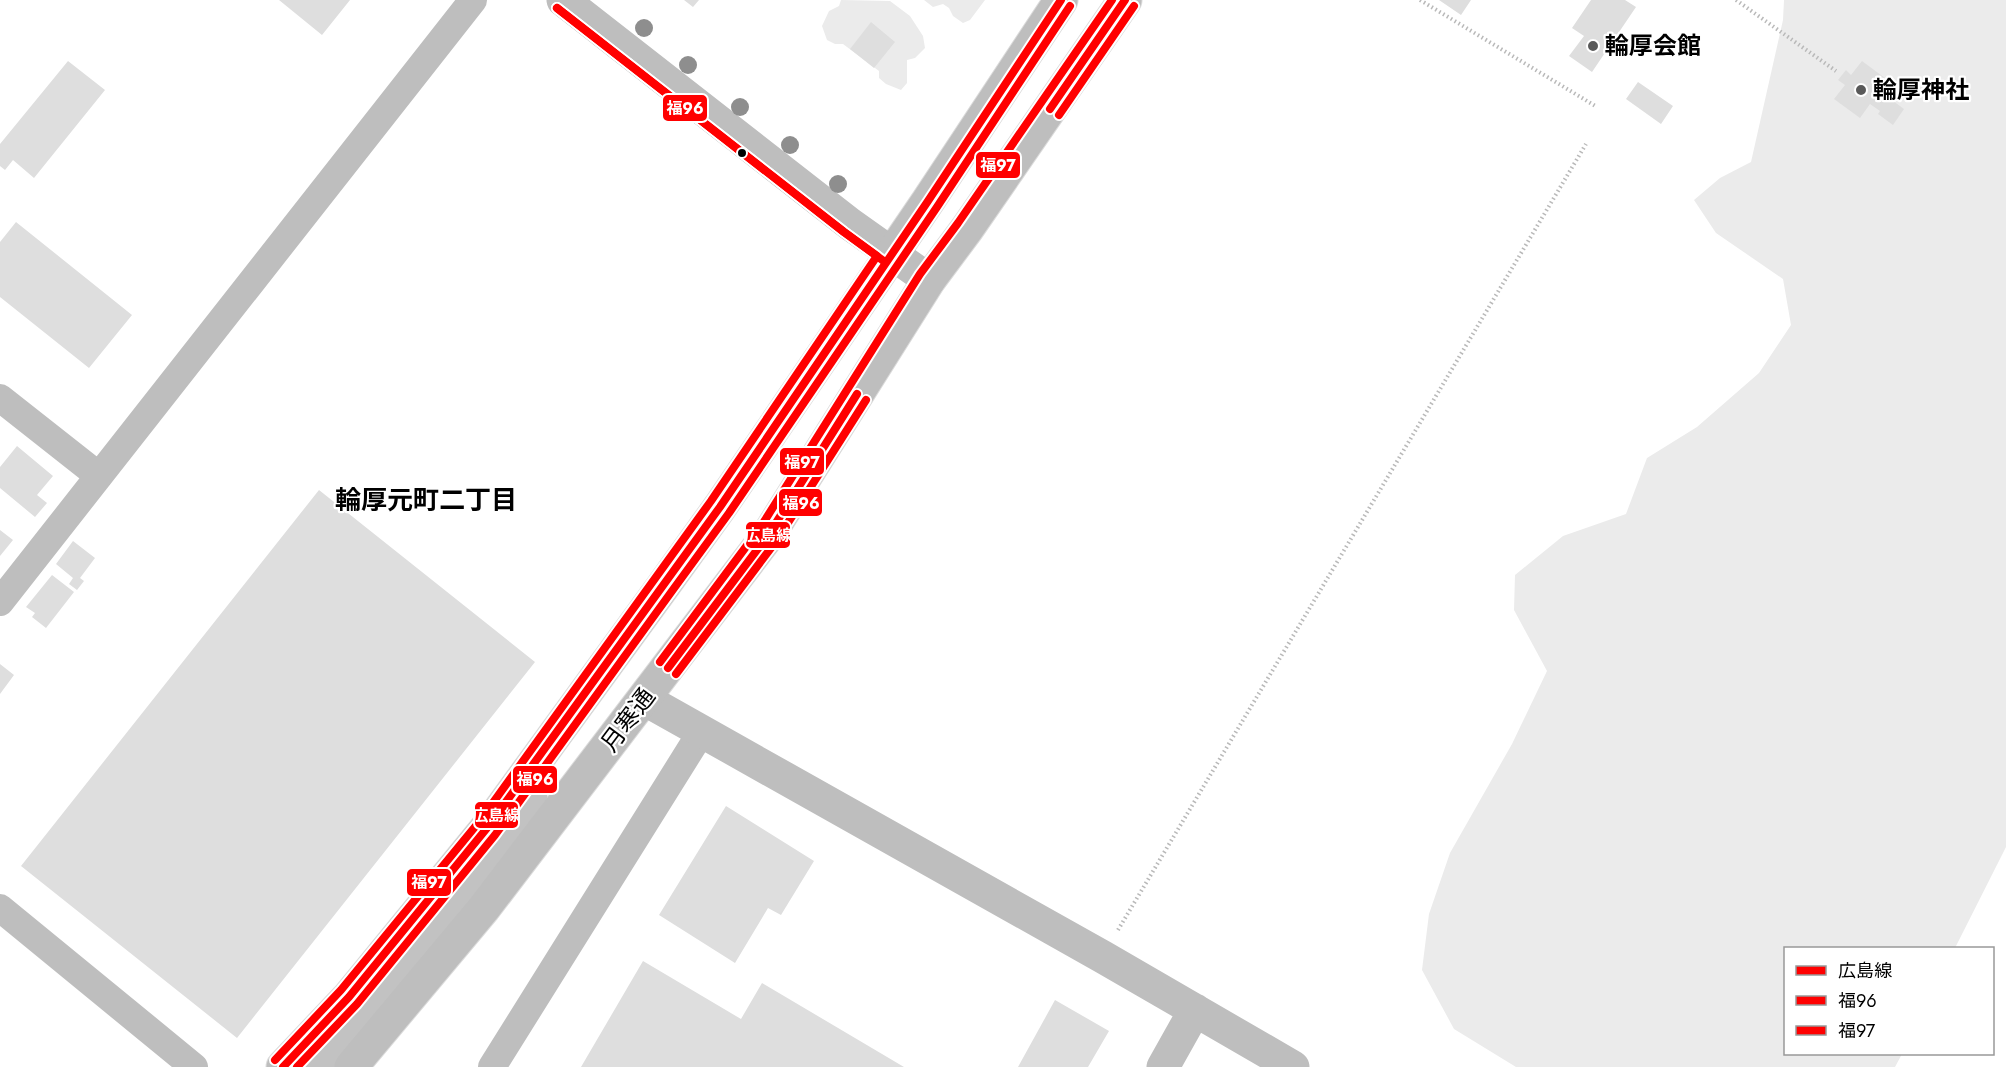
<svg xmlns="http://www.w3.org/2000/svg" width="2006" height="1067" viewBox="0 0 2006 1067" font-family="Jost,'Noto Sans JP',sans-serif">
	<rect width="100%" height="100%" fill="#fff"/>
	<!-- green -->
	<path fill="#ebebeb" d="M 841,0 L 890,1 L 910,16 L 923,36 L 925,48 L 915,58 L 907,60 L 907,83 L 901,90 L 886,84 L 879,78 L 879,71 L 843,44 L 835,44 L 827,40 L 822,26 L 829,11 L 839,6 Z
		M 924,0 L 985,0 L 970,20 L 963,23 L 953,16 L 949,8 L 943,4 L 933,7 Z
		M 1784,0 L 2006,0 L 2006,847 L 1955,948 L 1786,948 L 1786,1054 L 1902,1054 L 1895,1067 L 1516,1067 L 1454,1029 L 1422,970 L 1429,914 L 1450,853 L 1512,744 L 1547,671 L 1514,610 L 1515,575 L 1563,536 L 1626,514 L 1647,458 L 1697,427 L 1759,373 L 1791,325 L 1783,279 L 1716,233 L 1694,200 L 1720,178 L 1751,162 L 1783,20 Z"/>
	<!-- building -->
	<path fill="#dedede" d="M 279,0 L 350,0 L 322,35 Z
		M 684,0 L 699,0 L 693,7 Z
		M 1439,0 L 1471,0 L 1461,15 Z
		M 1591,0 L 1625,0 L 1636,7 L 1592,72 L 1569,56 L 1584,36 L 1572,28 Z
		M 871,22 L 895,42 L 874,68 L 850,49 Z
		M 68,61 L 105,90 L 34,178 L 13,160 L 5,170 L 0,166 L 0,144 Z
		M 1862,61 L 1889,81 L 1878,96 L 1887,102 L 1889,98 L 1904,109 L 1893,125 L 1878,114 L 1880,111 L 1870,104 L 1860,118 L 1834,99 L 1845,85 L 1838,80 L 1846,70 L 1851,75 Z
		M 1638,82 L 1673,106 L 1661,124 L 1626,99 Z
		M 16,222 L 132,315 L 89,368 L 0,297 L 0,242 Z
		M 17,446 L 53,476 L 37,495 L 47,503 L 35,517 L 0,488 L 0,467 Z
		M 319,490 L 535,662 L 237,1038 L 21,866 Z
		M 0,530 L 13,540 L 0,556 Z
		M 73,541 L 95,558 L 80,578 L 84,581 L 77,590 L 69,584 L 73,578 L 56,564 Z
		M 52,575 L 74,592 L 46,628 L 32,617 L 35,613 L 26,607 Z
		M 0,664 L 14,675 L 0,694 Z
		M 726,806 L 814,861 L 781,915 L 768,908 L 735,963 L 659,915 Z
		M 643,961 L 741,1019 L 762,983 L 904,1067 L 581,1067 Z
		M 1055,1000 L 1109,1031 L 1088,1067 L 1018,1067 Z"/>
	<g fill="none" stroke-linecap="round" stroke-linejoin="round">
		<!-- trunk casing -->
		<g stroke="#dbdbdb" stroke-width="35">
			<path id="trunk" d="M 283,1067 L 349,997 L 487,828 L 664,585 L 720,507 L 928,201 L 1061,0
				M 351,1067 L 484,908 L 769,534 L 929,280 L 967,229 L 1125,0"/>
		</g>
		<!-- path -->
		<path stroke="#b9b9b9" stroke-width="4" stroke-dasharray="1.5 3" stroke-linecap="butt" d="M 1420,0 L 1597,107
			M 1736,0 L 1836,71
			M 1118,930 L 1586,144"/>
		<!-- minor -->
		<path stroke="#bebebe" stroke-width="28" d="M 0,398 L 99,476
			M 0,602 L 473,0
			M 0,908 L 194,1067
			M 492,1067 L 702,731"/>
		<!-- tertiary -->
		<path stroke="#bebebe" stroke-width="33" d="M 563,0 L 850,224 L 929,280
			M 644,699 L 1103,957 L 1293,1067
			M 1163,1067 L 1195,1010"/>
		<!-- secondary -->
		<path stroke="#c2c2c2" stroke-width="33" d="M 314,1067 C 390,979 464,889 531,794"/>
		<!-- trunk -->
		<use href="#trunk" stroke="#bebebe" stroke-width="33"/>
		<!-- bus-1 casing -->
		<g stroke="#fff" stroke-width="12">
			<path id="bus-1" d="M 1050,109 L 1125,0
				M 668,668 L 769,534 L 857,394
				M 283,1067 L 349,997 L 487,828 L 720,507 L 928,201 L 1061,0"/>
		</g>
		<!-- bus-2 casing -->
		<g stroke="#fff" stroke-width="12">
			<path id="bus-2" d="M 557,8 L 844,232 L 885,262
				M 1059,115 L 1134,6
				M 676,674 L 777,540 L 866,400
				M 297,1067 L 357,1004 L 495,835 L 672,591 L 729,513 L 937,207 L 1070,6"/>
		</g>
		<!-- bus-3 casing -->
		<g stroke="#fff" stroke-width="12">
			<path id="bus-3" d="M 660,662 L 760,528 L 920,274 L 958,223 L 1112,0
				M 275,1060 L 341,990 L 479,822 L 711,501 L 877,256 L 844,232 L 557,8"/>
		</g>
		<!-- bus-1 -->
		<use href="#bus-1" stroke="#f00" stroke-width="8"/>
		<!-- bus-2 -->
		<use href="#bus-2" stroke="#f00" stroke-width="8"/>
		<!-- bus-3 -->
		<use href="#bus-3" stroke="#f00" stroke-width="8"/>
	</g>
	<!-- trees -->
	<g fill="#8e8e8e">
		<circle cx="644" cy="28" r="9"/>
		<circle cx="688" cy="65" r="9"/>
		<circle cx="740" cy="107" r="9"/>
		<circle cx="790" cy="145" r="9"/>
		<circle cx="838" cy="184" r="9"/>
	</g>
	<!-- markers -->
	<g fill="#595959" stroke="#fff" stroke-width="2">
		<circle cx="1593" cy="46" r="6"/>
		<circle cx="1861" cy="90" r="6"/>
	</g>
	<circle fill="#000" stroke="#fff" stroke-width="2" cx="742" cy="153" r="5"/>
	<g text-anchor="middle" stroke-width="4.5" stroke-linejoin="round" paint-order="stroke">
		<!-- poi labels -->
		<g font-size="24" font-weight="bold" fill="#000" stroke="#fff" text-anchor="start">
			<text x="1605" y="54">輪厚会館</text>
			<text x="1873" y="98">輪厚神社</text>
		</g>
		<!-- street labels -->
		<g font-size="24" fill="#000" stroke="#fff">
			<text transform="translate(628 720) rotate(-53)" y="8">月寒通</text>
		</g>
		<!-- neighbourhood labels -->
		<g font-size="26" font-weight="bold" fill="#000" stroke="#fff">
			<text x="426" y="509">輪厚元町二丁目</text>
		</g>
	</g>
	<g stroke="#fff" stroke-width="2">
		<rect x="662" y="94" width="46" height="28" rx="6" fill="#f00"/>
		<rect x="975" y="151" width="46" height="28" rx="6" fill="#f00"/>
		<rect x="779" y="447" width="46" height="29" rx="6" fill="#f00"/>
		<rect x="778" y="488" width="45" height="29" rx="6" fill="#f00"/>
		<rect x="745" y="521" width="46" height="28" rx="6" fill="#f00"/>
		<rect x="512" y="765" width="46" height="29" rx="6" fill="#f00"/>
		<rect x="474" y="801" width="45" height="28" rx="6" fill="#f00"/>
		<rect x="406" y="868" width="46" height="29" rx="6" fill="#f00"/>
	</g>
	<g font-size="16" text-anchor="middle" font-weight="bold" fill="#fff">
		<text x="685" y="114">福96</text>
		<text x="998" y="171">福97</text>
		<text x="802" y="468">福97</text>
		<text x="801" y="509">福96</text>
		<text x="768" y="541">広島線</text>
		<text x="535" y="785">福96</text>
		<text x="496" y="821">広島線</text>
		<text x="429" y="888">福97</text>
	</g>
	<!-- legend -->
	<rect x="1784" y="947" width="210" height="108" fill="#ffffff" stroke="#999999" stroke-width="1.5"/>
	<rect x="1796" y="966" width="30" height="9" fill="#ff0000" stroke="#999999" stroke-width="1.5"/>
	<text x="1838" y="977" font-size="18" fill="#000000">広島線</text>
	<rect x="1796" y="996" width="30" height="9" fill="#ff0000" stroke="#999999" stroke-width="1.5"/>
	<text x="1838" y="1007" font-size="18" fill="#000000">福96</text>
	<rect x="1796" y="1026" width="30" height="9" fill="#ff0000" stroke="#999999" stroke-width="1.5"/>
	<text x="1838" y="1037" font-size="18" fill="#000000">福97</text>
</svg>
